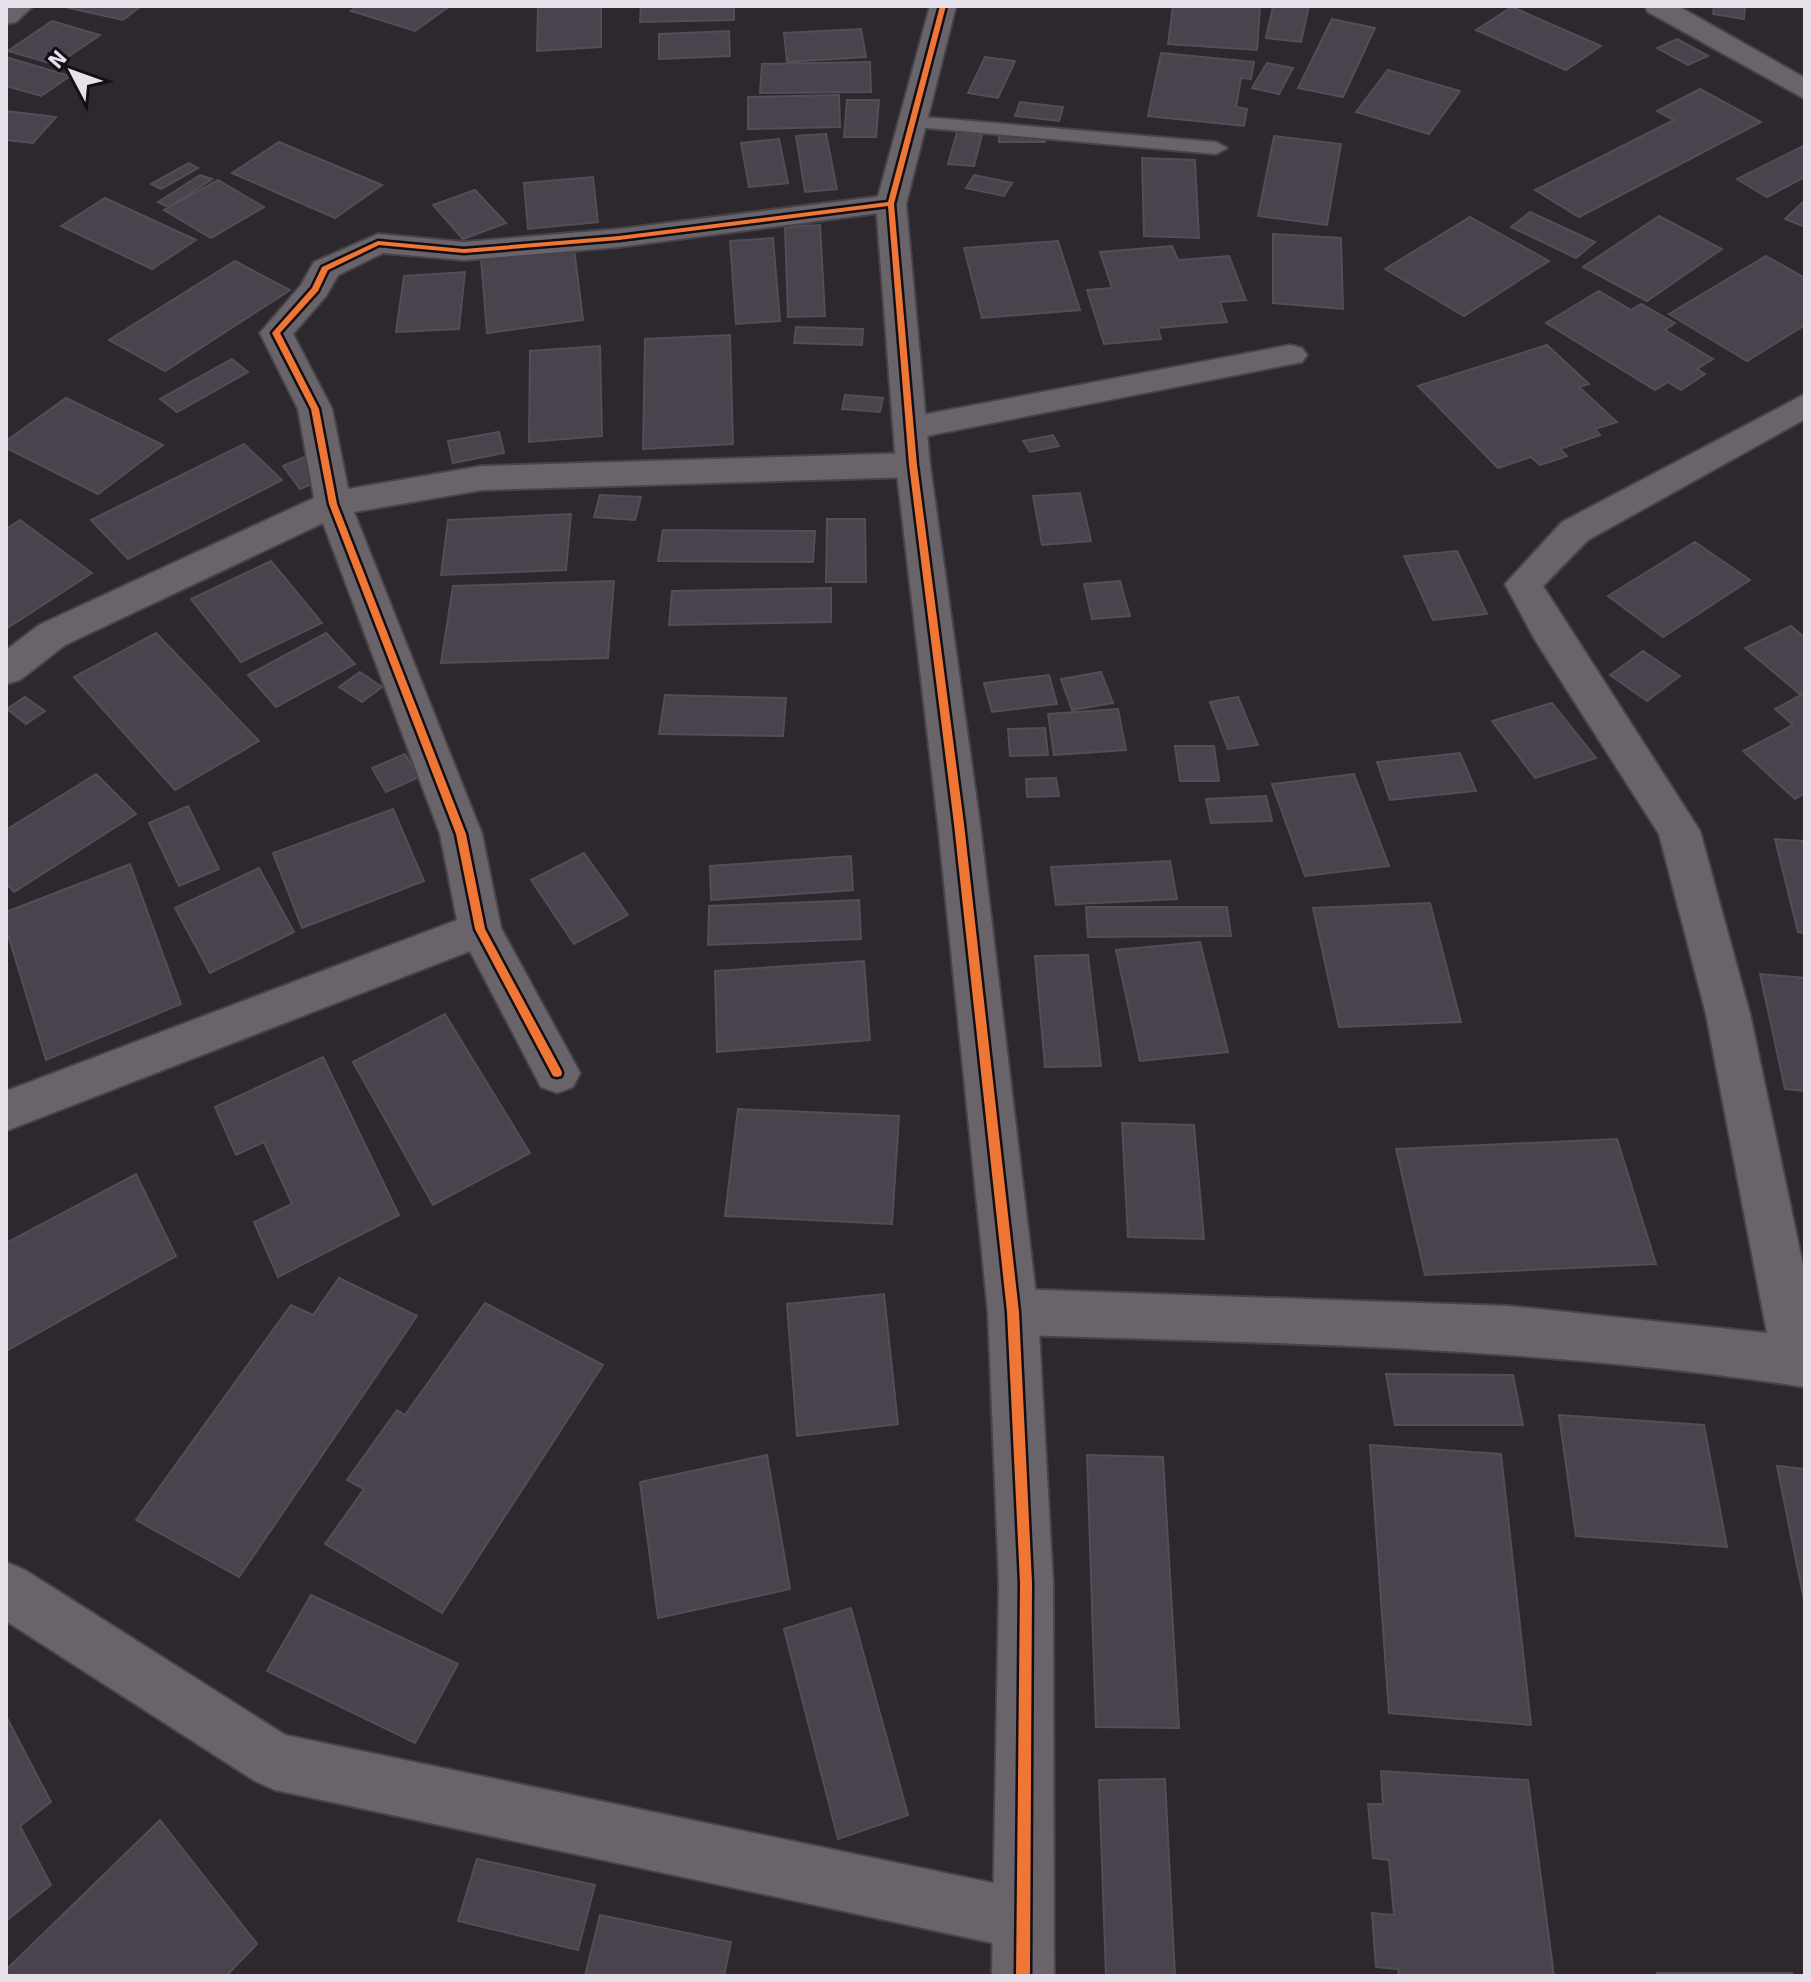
<svg xmlns="http://www.w3.org/2000/svg" width="1811" height="1982" viewBox="0 0 1811 1982" font-family="Signika,sans-serif">
	<rect width="100%" height="100%" fill="#2c282e"/>
	<!-- building -->
	<path fill="#48434c" stroke="#524f54" stroke-width="2" d="M 72,6 L 141,6 L 123,20 L 69,8 Z
		M 358,6 L 450,6 L 415,31 L 351,11 Z
		M 538,6 L 601,6 L 601,47 L 537,51 Z
		M 641,6 L 734,6 L 734,20 L 640,22 Z
		M 1173,6 L 1260,6 L 1257,50 L 1168,44 Z
		M 1273,6 L 1309,6 L 1301,42 L 1266,38 Z
		M 1714,6 L 1745,6 L 1744,19 L 1713,14 Z
		M 1512,7 L 1601,46 L 1566,70 L 1476,30 Z
		M 1332,19 L 1375,28 L 1343,97 L 1298,88 Z
		M 52,21 L 100,35 L 56,65 L 8,51 Z
		M 861,29 L 866,57 L 787,62 L 784,33 Z
		M 729,31 L 730,56 L 659,59 L 659,34 Z
		M 1677,39 L 1708,56 L 1688,65 L 1657,48 Z
		M 1161,53 L 1254,62 L 1251,79 L 1241,78 L 1236,107 L 1247,109 L 1244,126 L 1148,116 Z
		M 6,57 L 70,76 L 41,96 L 6,86 Z
		M 985,57 L 1015,61 L 998,98 L 968,93 Z
		M 870,62 L 871,92 L 760,93 L 762,64 Z
		M 1267,63 L 1293,68 L 1279,94 L 1252,88 Z
		M 1388,70 L 1460,91 L 1429,134 L 1356,112 Z
		M 1700,89 L 1761,122 L 1579,217 L 1535,190 L 1674,120 L 1657,111 Z
		M 839,95 L 840,127 L 748,129 L 748,97 Z
		M 847,100 L 879,100 L 876,137 L 844,137 Z
		M 1020,102 L 1063,107 L 1059,121 L 1015,116 Z
		M 6,111 L 56,117 L 33,143 L 6,140 Z
		M 957,132 L 982,135 L 974,166 L 948,164 Z
		M 826,134 L 837,189 L 805,192 L 796,136 Z
		M 1044,135 L 1045,142 L 999,142 L 999,136 Z
		M 1274,136 L 1341,144 L 1327,225 L 1258,216 Z
		M 779,139 L 788,183 L 749,187 L 741,143 Z
		M 279,142 L 382,185 L 335,218 L 232,173 Z
		M 1805,145 L 1805,177 L 1767,197 L 1737,179 Z
		M 1142,158 L 1195,160 L 1199,238 L 1144,236 Z
		M 189,163 L 198,168 L 161,189 L 151,184 Z
		M 200,175 L 212,179 L 169,207 L 158,202 Z
		M 974,175 L 1012,183 L 1004,196 L 966,188 Z
		M 593,177 L 598,222 L 528,229 L 524,183 Z
		M 218,180 L 264,207 L 211,238 L 164,210 Z
		M 475,190 L 506,223 L 463,239 L 433,205 Z
		M 105,198 L 196,240 L 152,269 L 61,226 Z
		M 1805,200 L 1805,227 L 1785,219 Z
		M 1530,212 L 1595,242 L 1576,258 L 1511,227 Z
		M 1659,216 L 1722,249 L 1647,301 L 1583,267 Z
		M 1470,217 L 1549,261 L 1464,316 L 1385,269 Z
		M 820,225 L 825,316 L 788,317 L 785,227 Z
		M 1273,234 L 1341,238 L 1343,309 L 1273,303 Z
		M 773,238 L 780,321 L 736,324 L 730,241 Z
		M 1058,241 L 1080,310 L 982,318 L 964,248 Z
		M 1172,246 L 1178,260 L 1229,256 L 1246,300 L 1220,302 L 1227,322 L 1158,328 L 1161,339 L 1104,344 L 1087,290 L 1112,288 L 1100,252 Z
		M 574,248 L 583,320 L 487,333 L 481,259 Z
		M 1766,256 L 1805,278 L 1805,325 L 1747,361 L 1669,314 Z
		M 235,261 L 290,290 L 165,371 L 109,340 Z
		M 465,272 L 459,329 L 396,332 L 404,276 Z
		M 1599,291 L 1631,310 L 1641,304 L 1675,323 L 1665,330 L 1713,359 L 1697,369 L 1705,374 L 1681,390 L 1668,382 L 1655,390 L 1546,323 Z
		M 796,327 L 863,329 L 862,345 L 794,343 Z
		M 730,335 L 733,444 L 643,449 L 645,339 Z
		M 1547,345 L 1589,384 L 1579,387 L 1617,422 L 1595,429 L 1600,435 L 1560,449 L 1567,456 L 1540,465 L 1531,457 L 1498,468 L 1418,386 Z
		M 600,346 L 602,436 L 529,442 L 530,351 Z
		M 232,359 L 248,372 L 177,412 L 160,399 Z
		M 845,395 L 883,398 L 880,412 L 842,409 Z
		M 66,398 L 163,445 L 98,494 L 6,448 L 6,441 Z
		M 499,432 L 504,453 L 453,463 L 448,441 Z
		M 1053,435 L 1059,446 L 1030,452 L 1023,441 Z
		M 244,444 L 282,480 L 128,559 L 91,520 Z
		M 305,457 L 323,479 L 300,489 L 283,466 Z
		M 1080,493 L 1091,541 L 1042,545 L 1033,496 Z
		M 600,495 L 641,497 L 635,520 L 594,517 Z
		M 571,514 L 566,570 L 441,575 L 448,520 Z
		M 827,519 L 865,519 L 866,582 L 826,582 Z
		M 20,520 L 92,573 L 6,629 L 6,529 Z
		M 663,530 L 815,531 L 813,562 L 658,561 Z
		M 1695,542 L 1750,580 L 1663,637 L 1608,596 Z
		M 1457,551 L 1487,614 L 1433,620 L 1404,556 Z
		M 271,561 L 322,623 L 241,662 L 191,599 Z
		M 614,581 L 608,658 L 441,663 L 453,586 Z
		M 1120,581 L 1130,616 L 1092,619 L 1084,584 Z
		M 831,588 L 831,622 L 669,625 L 672,591 Z
		M 1791,626 L 1805,638 L 1805,793 L 1795,799 L 1743,751 L 1793,725 L 1775,709 L 1801,695 L 1745,648 Z
		M 156,633 L 259,741 L 175,790 L 74,677 Z
		M 326,633 L 355,664 L 276,707 L 248,675 Z
		M 1643,651 L 1680,676 L 1647,701 L 1610,675 Z
		M 360,672 L 382,687 L 362,702 L 339,687 Z
		M 1101,672 L 1113,703 L 1072,710 L 1061,679 Z
		M 1049,675 L 1057,704 L 992,712 L 984,683 Z
		M 665,695 L 786,698 L 783,736 L 659,734 Z
		M 25,697 L 45,711 L 26,724 L 7,709 Z
		M 1238,697 L 1258,745 L 1228,749 L 1210,702 Z
		M 1552,703 L 1596,758 L 1535,778 L 1492,721 Z
		M 1118,709 L 1126,750 L 1054,755 L 1048,714 Z
		M 1045,728 L 1048,755 L 1010,756 L 1008,729 Z
		M 1175,746 L 1214,746 L 1219,781 L 1180,781 Z
		M 1460,753 L 1476,791 L 1390,800 L 1377,762 Z
		M 405,754 L 419,777 L 386,792 L 372,768 Z
		M 96,774 L 136,814 L 14,892 L 6,883 L 6,830 Z
		M 1354,774 L 1389,866 L 1305,876 L 1272,784 Z
		M 1056,778 L 1059,796 L 1027,797 L 1026,779 Z
		M 1266,796 L 1272,821 L 1211,823 L 1206,799 Z
		M 188,806 L 219,869 L 179,886 L 149,823 Z
		M 393,809 L 424,881 L 302,928 L 273,853 Z
		M 1775,839 L 1805,841 L 1805,933 L 1798,932 Z
		M 584,853 L 628,915 L 574,944 L 531,880 Z
		M 851,856 L 853,890 L 711,900 L 710,866 Z
		M 1170,861 L 1177,899 L 1056,905 L 1051,867 Z
		M 130,864 L 181,1004 L 46,1060 L 6,928 L 6,912 Z
		M 259,868 L 294,932 L 210,973 L 175,908 Z
		M 859,900 L 861,939 L 708,945 L 709,906 Z
		M 1430,903 L 1461,1022 L 1339,1027 L 1313,908 Z
		M 1086,907 L 1227,907 L 1231,936 L 1088,937 Z
		M 1200,942 L 1228,1052 L 1140,1061 L 1116,950 Z
		M 1088,955 L 1101,1066 L 1045,1067 L 1035,956 Z
		M 864,961 L 870,1040 L 717,1052 L 715,971 Z
		M 1760,974 L 1805,978 L 1805,1091 L 1785,1089 Z
		M 445,1014 L 530,1153 L 433,1205 L 353,1062 Z
		M 323,1057 L 399,1215 L 278,1277 L 254,1222 L 292,1204 L 264,1142 L 236,1155 L 215,1107 Z
		M 738,1109 L 899,1116 L 892,1224 L 725,1216 Z
		M 1122,1123 L 1194,1125 L 1204,1239 L 1128,1237 Z
		M 1617,1139 L 1656,1264 L 1425,1275 L 1396,1149 Z
		M 136,1174 L 176,1256 L 6,1351 L 6,1243 Z
		M 339,1278 L 417,1316 L 239,1577 L 136,1520 L 291,1305 L 313,1315 Z
		M 884,1294 L 898,1424 L 797,1436 L 787,1304 Z
		M 485,1303 L 603,1365 L 442,1613 L 325,1544 L 364,1489 L 347,1480 L 397,1410 L 405,1415 Z
		M 1386,1374 L 1513,1375 L 1523,1425 L 1395,1425 Z
		M 1559,1415 L 1704,1425 L 1727,1547 L 1576,1536 Z
		M 1370,1445 L 1501,1454 L 1531,1725 L 1389,1713 Z
		M 767,1455 L 790,1589 L 658,1618 L 640,1482 Z
		M 1087,1455 L 1163,1457 L 1179,1728 L 1096,1727 Z
		M 1777,1466 L 1805,1469 L 1805,1605 Z
		M 311,1595 L 458,1664 L 415,1743 L 267,1671 Z
		M 851,1608 L 908,1815 L 838,1839 L 784,1629 Z
		M 7,1718 L 51,1802 L 20,1826 L 51,1885 L 6,1921 Z
		M 1381,1771 L 1528,1780 L 1554,1976 L 1399,1976 L 1398,1969 L 1376,1967 L 1372,1913 L 1394,1915 L 1389,1860 L 1373,1858 L 1368,1804 L 1383,1804 Z
		M 1165,1779 L 1175,1976 L 1106,1976 L 1099,1780 Z
		M 160,1820 L 257,1944 L 226,1976 L 6,1976 L 6,1970 Z
		M 477,1859 L 595,1885 L 578,1950 L 458,1921 Z
		M 600,1915 L 731,1942 L 724,1976 L 585,1976 Z
		M 1657,1973 L 1792,1973 L 1793,1976 L 1658,1976 Z"/>
	<g fill="none" stroke-linecap="round" stroke-linejoin="round">
		<!-- service casing -->
		<g stroke="#474349" stroke-width="4">
			<path id="service" d="M 912,116 L 1216,142 L 1227,148 L 1216,154 L 905,126 L 901,122 L 905,118 Z"/>
		</g>
		<!-- minor casing -->
		<g stroke="#474349" stroke-width="4">
			<path id="minor" d="M 6,6 L 33,6 L 16,22 L 6,24 Z
				M 1645,6 L 1678,6 L 1805,78 L 1805,99 L 1648,12 Z
				M 891,195 L 902,198 L 906,204 L 902,210 L 619,247 L 464,260 L 383,253 L 338,275 L 326,296 L 293,334 L 332,409 L 348,489 L 482,466 L 913,453 L 925,457 L 930,465 L 925,473 L 913,477 L 482,490 L 354,512 L 482,834 L 501,928 L 580,1073 L 573,1087 L 557,1093 L 541,1087 L 470,951 L 6,1131 L 6,1091 L 457,920 L 440,834 L 323,523 L 65,645 L 20,680 L 6,684 L 6,650 L 39,625 L 314,498 L 298,409 L 260,333 L 301,285 L 314,262 L 378,234 L 464,242 L 619,229 Z
				M 1290,345 L 1302,348 L 1307,355 L 1302,362 L 911,439 L 899,436 L 894,428 L 899,420 L 911,417 Z
				M 1805,394 L 1805,419 L 1588,540 L 1543,586 L 1700,831 L 1750,1014 L 1805,1275 L 1805,1387 C 1542,1347 1278,1343 1013,1335 L 995,1329 L 988,1312 L 995,1295 L 1013,1289 L 1509,1306 L 1767,1333 L 1706,1014 L 1659,834 L 1535,640 L 1505,584 L 1562,522 Z
				M 6,1562 L 25,1570 L 285,1735 L 1021,1889 L 1042,1898 L 1051,1919 L 1042,1940 L 1021,1949 L 275,1790 L 255,1781 L 6,1621 Z"/>
		</g>
		<!-- tertiary casing -->
		<g stroke="#474349" stroke-width="4">
			<path id="tertiary" d="M 930,6 L 956,6 L 906,204 L 930,465 L 980,824 L 1038,1312 L 1053,1583 L 1054,1976 L 992,1976 L 999,1583 L 988,1312 L 938,824 L 896,465 L 876,204 Z"/>
		</g>
		<!-- service -->
		<use href="#service" fill="#68646a" fill-rule="evenodd"/>
		<!-- minor -->
		<use href="#minor" fill="#68646a" fill-rule="evenodd"/>
		<!-- tertiary -->
		<use href="#tertiary" fill="#68646a" fill-rule="evenodd"/>
		<!-- cycleway casing -->
		<g stroke="#130f16" stroke-width="5">
			<path id="cycleway" d="M 940,6 L 946,6 L 894,204 L 917,465 L 964,824 L 1019,1312 L 1032,1583 L 1030,1976 L 1016,1976 L 1020,1583 L 1007,1312 L 954,824 L 909,465 L 888,206 L 619,240 L 464,253 L 379,245 L 328,270 L 318,291 L 280,333 L 319,409 L 337,504 L 466,834 L 485,929 L 561,1070 L 562,1073 L 561,1076 L 557,1077 L 553,1076 L 475,929 L 456,834 L 329,504 L 311,409 L 272,333 L 312,288 L 322,267 L 378,241 L 464,249 L 619,236 L 888,202 Z"/>
		</g>
		<!-- cycleway -->
		<use href="#cycleway" fill="#f07635" fill-rule="evenodd"/>
	</g>
	<!-- border -->
	<rect width="1811" height="1982" fill="none" stroke="#e6e1ea" stroke-width="16"/>
	<!-- north arrow -->
	<g transform="translate(72 72) rotate(311)" stroke="#130f16" stroke-width="6" paint-order="stroke">
	<path d="M0-6L14 30L0 20L-14 30Z" fill="#e6e1ea"/>
	<text y="-12" font-size="22" font-weight="bold" text-anchor="middle" fill="#e6e1ea">N</text>
	</g>
</svg>
